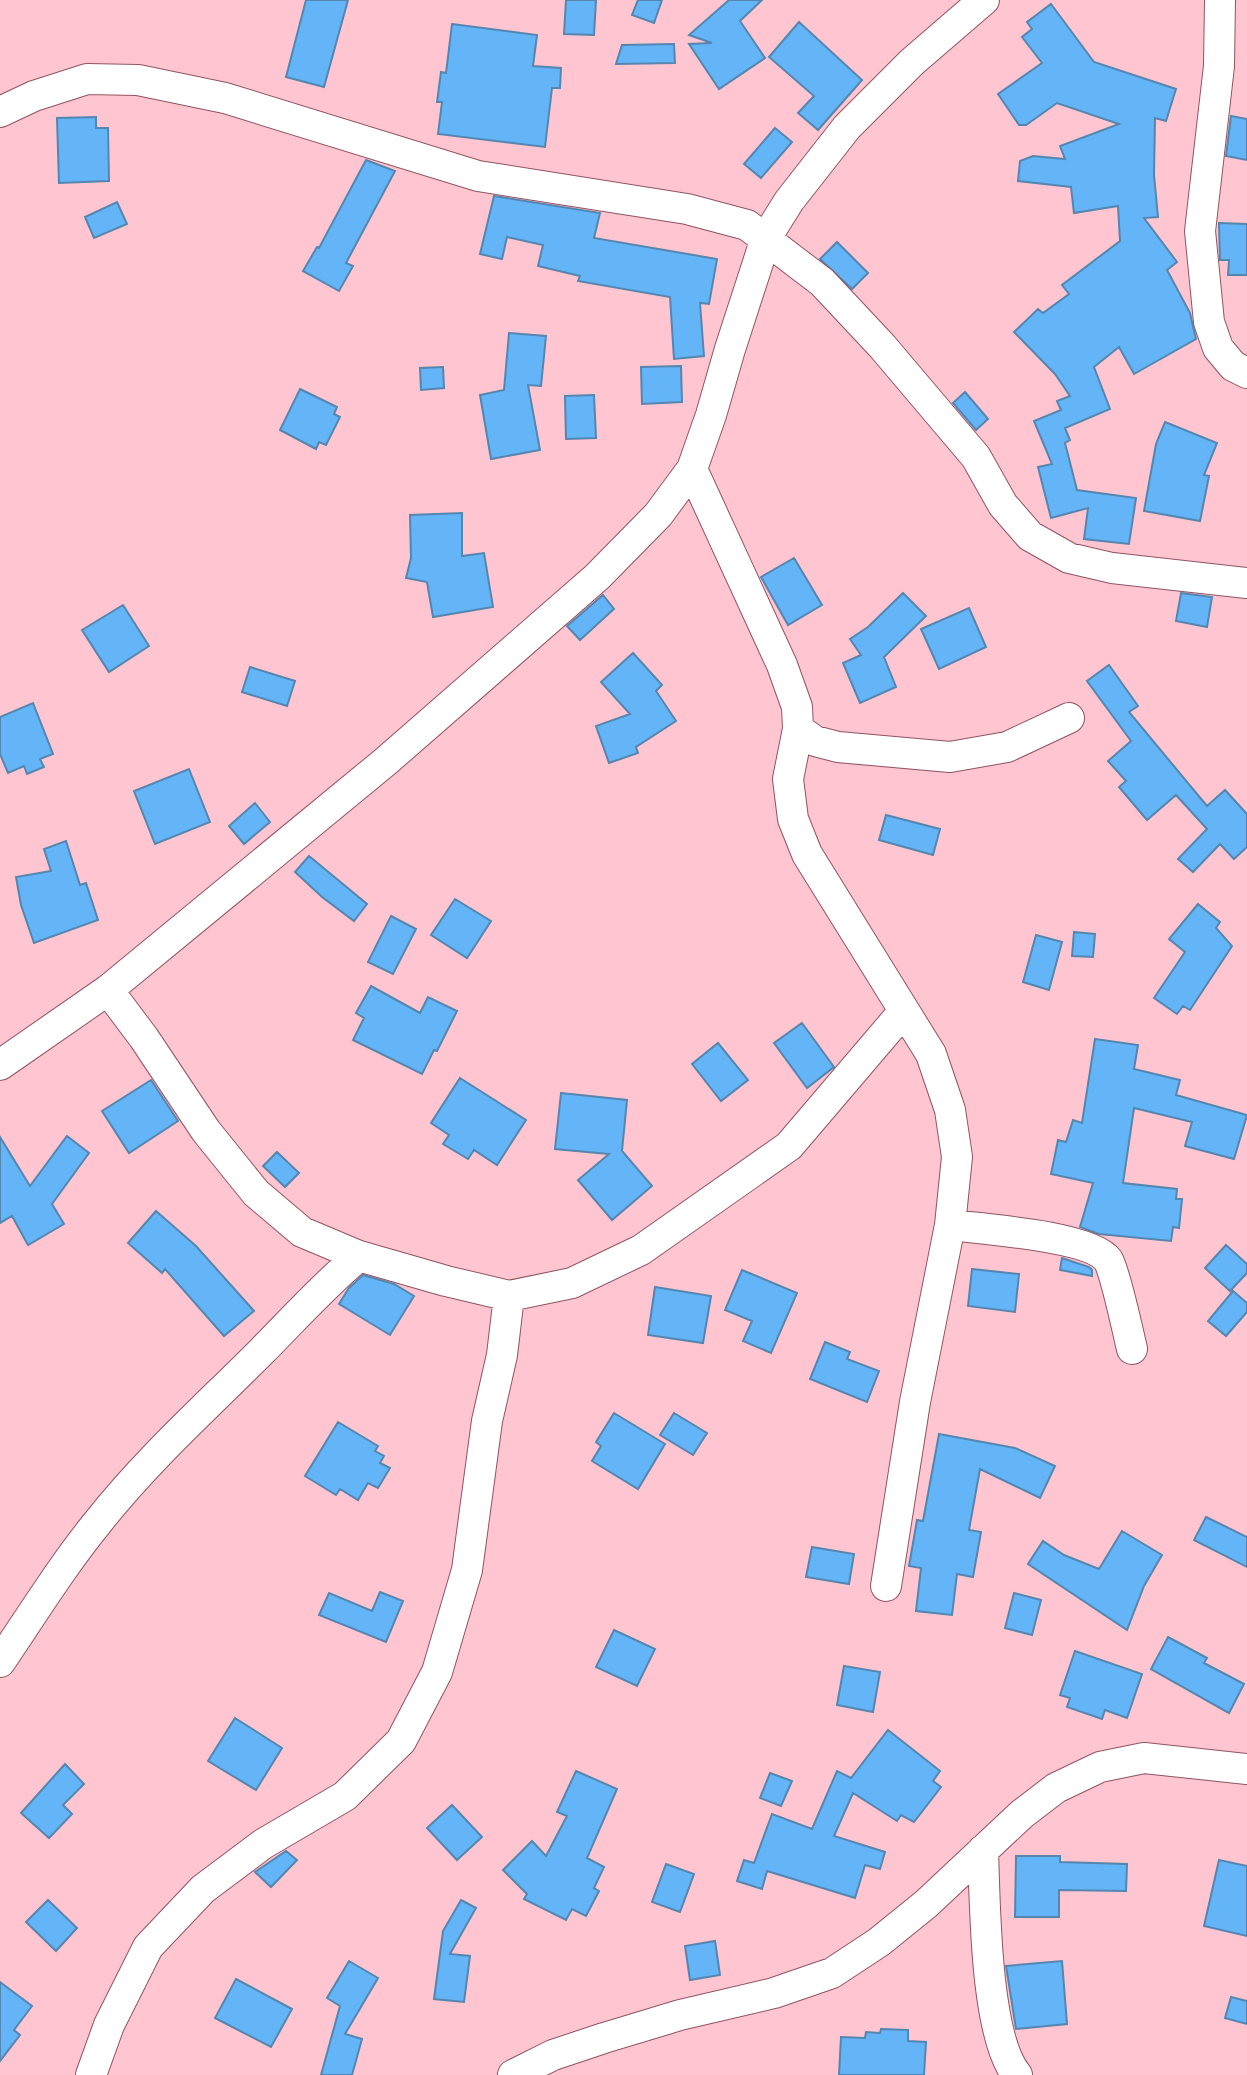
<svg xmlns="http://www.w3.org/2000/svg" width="1247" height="2075" viewBox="0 0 1247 2075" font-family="Lato,sans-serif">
	<rect width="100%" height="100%" fill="#ffc6d2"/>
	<!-- building -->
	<path fill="#63b5f8" stroke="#5486af" stroke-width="2" d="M 306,0 L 348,0 L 324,87 L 286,77 Z
		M 566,0 L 596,0 L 594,35 L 564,34 Z
		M 638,0 L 662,0 L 654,23 L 632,15 Z
		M 729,0 L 762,0 L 740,21 L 765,58 L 719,89 L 689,44 L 712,43 L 689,35 Z
		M 1051,4 L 1094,62 L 1176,89 L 1166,121 L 1155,118 L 1154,175 L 1158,217 L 1144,218 L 1177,262 L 1167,270 L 1190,313 L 1196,339 L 1134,374 L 1119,347 L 1094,367 L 1110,409 L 1065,428 L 1070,440 L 1065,443 L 1077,490 L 1136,498 L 1129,544 L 1084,539 L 1088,508 L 1051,518 L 1038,467 L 1052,464 L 1034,421 L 1061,410 L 1057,401 L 1070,396 L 1055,374 L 1014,332 L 1038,309 L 1043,313 L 1069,294 L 1062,285 L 1120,241 L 1118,206 L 1074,213 L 1071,187 L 1018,181 L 1020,161 L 1033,156 L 1065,159 L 1060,146 L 1119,124 L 1057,103 L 1026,125 L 1019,125 L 998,94 L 1042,63 L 1022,37 L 1032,29 L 1027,22 Z
		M 799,22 L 862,80 L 818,130 L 798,113 L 814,96 L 769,57 Z
		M 452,24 L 537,35 L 533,66 L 561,68 L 560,88 L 552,88 L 545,147 L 438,134 L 442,102 L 437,102 L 441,72 L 446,73 Z
		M 674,44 L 675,63 L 616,64 L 622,45 Z
		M 1231,116 L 1247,119 L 1247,160 L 1226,156 Z
		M 96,117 L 96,128 L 108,128 L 109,181 L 59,183 L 57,118 Z
		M 775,128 L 792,142 L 761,178 L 744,164 Z
		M 366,160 L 395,171 L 346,263 L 353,266 L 339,291 L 303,271 L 317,247 L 319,248 Z
		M 494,196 L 600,213 L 594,238 L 717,259 L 709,304 L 700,303 L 704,356 L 674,359 L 670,297 L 578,281 L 580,276 L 538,266 L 543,245 L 507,237 L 502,259 L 480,254 Z
		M 117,202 L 127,224 L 94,238 L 85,217 Z
		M 1219,223 L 1247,224 L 1247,275 L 1228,275 L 1229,260 L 1220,260 Z
		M 837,242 L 868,273 L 852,289 L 820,259 Z
		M 509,333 L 546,336 L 541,386 L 528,385 L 540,450 L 491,459 L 480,395 L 504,390 Z
		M 681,366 L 682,402 L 642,404 L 641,367 Z
		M 443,367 L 444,388 L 421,390 L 420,368 Z
		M 300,389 L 337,407 L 334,414 L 340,417 L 326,445 L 319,442 L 316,449 L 280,430 Z
		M 965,392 L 988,419 L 976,430 L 953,403 Z
		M 594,395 L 596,438 L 566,439 L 565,396 Z
		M 1165,422 L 1217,443 L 1204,475 L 1209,476 L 1200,521 L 1144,511 L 1156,444 Z
		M 462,513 L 462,556 L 484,553 L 493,607 L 433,617 L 427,582 L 406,578 L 411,558 L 410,515 Z
		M 794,558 L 822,605 L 788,625 L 761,577 Z
		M 903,593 L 926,616 L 884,657 L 896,687 L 860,703 L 843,663 L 861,655 L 850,639 L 868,627 Z
		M 1181,593 L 1212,597 L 1207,627 L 1176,621 Z
		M 603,595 L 614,609 L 580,640 L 567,626 Z
		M 123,605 L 149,646 L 109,672 L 82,630 Z
		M 969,608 L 986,647 L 939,669 L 921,629 Z
		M 633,653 L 662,685 L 656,691 L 676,721 L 636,747 L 638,753 L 609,763 L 596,726 L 630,714 L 601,682 Z
		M 1109,665 L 1138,706 L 1129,712 L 1207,806 L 1225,790 L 1247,814 L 1247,847 L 1234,859 L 1220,844 L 1193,872 L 1178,859 L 1207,829 L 1176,795 L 1147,820 L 1119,787 L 1126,781 L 1108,761 L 1131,741 L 1087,681 Z
		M 250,667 L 295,681 L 287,706 L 242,692 Z
		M 33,703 L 53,754 L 40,759 L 44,767 L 27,774 L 24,766 L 8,773 L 0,754 L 0,717 Z
		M 189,769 L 210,822 L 155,844 L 134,791 Z
		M 255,803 L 270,822 L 244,844 L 229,826 Z
		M 886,815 L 940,829 L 933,855 L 879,840 Z
		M 66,841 L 80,885 L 86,883 L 98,920 L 34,943 L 21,905 L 16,877 L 51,871 L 44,849 Z
		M 309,856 L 367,904 L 354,921 L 322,897 L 295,872 Z
		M 455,899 L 491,921 L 467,958 L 431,935 Z
		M 1198,904 L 1220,922 L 1216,928 L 1232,946 L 1190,1010 L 1183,1006 L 1177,1014 L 1154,998 L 1185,952 L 1169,939 Z
		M 391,916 L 416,929 L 393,974 L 368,962 Z
		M 1074,932 L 1095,934 L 1093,957 L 1072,956 Z
		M 1036,935 L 1062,942 L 1049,990 L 1023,982 Z
		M 371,986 L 420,1013 L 428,997 L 457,1011 L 437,1051 L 434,1050 L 422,1074 L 353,1040 L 364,1018 L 356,1013 Z
		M 802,1023 L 834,1067 L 807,1088 L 774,1043 Z
		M 1095,1039 L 1138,1045 L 1134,1069 L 1180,1080 L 1176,1095 L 1247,1115 L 1234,1159 L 1185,1146 L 1192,1122 L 1134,1108 L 1123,1183 L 1177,1189 L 1176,1199 L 1182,1199 L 1179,1228 L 1173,1227 L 1171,1241 L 1099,1234 L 1080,1227 L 1093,1183 L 1051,1174 L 1058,1140 L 1066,1142 L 1073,1120 L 1082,1123 Z
		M 718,1043 L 748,1080 L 721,1101 L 692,1064 Z
		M 460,1078 L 526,1120 L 497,1165 L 474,1150 L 468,1159 L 443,1144 L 449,1135 L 431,1123 Z
		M 151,1080 L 178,1121 L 129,1153 L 102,1111 Z
		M 561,1093 L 627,1100 L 622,1151 L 652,1186 L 612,1220 L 578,1180 L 609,1154 L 555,1149 Z
		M 67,1136 L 89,1153 L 52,1204 L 64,1224 L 28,1245 L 12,1216 L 0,1223 L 0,1137 L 30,1186 Z
		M 277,1152 L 299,1173 L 285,1187 L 263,1166 Z
		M 156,1211 L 196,1246 L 254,1311 L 224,1336 L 165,1269 L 162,1273 L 128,1243 Z
		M 1226,1245 L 1247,1264 L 1247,1273 L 1230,1291 L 1205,1268 Z
		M 1062,1258 L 1089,1267 L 1092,1270 L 1092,1276 L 1060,1270 Z
		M 972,1269 L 1019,1274 L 1015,1312 L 968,1306 Z
		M 742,1270 L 797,1293 L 771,1353 L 743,1341 L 752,1321 L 725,1310 Z
		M 363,1275 L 394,1284 L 414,1296 L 390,1335 L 339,1304 L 349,1288 Z
		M 655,1287 L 711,1296 L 703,1343 L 648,1335 Z
		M 1233,1291 L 1247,1303 L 1247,1312 L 1226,1336 L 1208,1321 Z
		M 825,1342 L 850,1352 L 847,1359 L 879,1371 L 867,1402 L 810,1379 Z
		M 614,1413 L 665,1444 L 638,1489 L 592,1461 L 601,1446 L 596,1442 Z
		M 674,1413 L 707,1433 L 693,1455 L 660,1435 Z
		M 338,1422 L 378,1446 L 375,1451 L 384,1456 L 380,1463 L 390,1468 L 378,1488 L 368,1483 L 358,1500 L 340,1489 L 336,1495 L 305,1476 Z
		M 939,1434 L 1015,1448 L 1055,1466 L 1040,1498 L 980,1469 L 969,1530 L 981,1532 L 973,1577 L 957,1574 L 952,1615 L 916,1611 L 921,1568 L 909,1566 L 917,1520 L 923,1521 Z
		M 1206,1517 L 1247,1537 L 1247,1567 L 1194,1540 Z
		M 1122,1531 L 1162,1555 L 1144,1586 L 1127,1630 L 1028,1564 L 1043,1541 L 1064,1555 L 1099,1569 Z
		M 812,1547 L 854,1554 L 849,1584 L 806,1577 Z
		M 380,1592 L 403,1601 L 386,1642 L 319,1615 L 329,1593 L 372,1611 Z
		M 1014,1593 L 1041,1600 L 1032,1635 L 1005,1628 Z
		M 614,1630 L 655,1649 L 637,1686 L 596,1667 Z
		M 1168,1637 L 1207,1658 L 1204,1663 L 1244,1684 L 1229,1713 L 1151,1669 Z
		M 1075,1651 L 1142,1674 L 1127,1718 L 1105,1710 L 1102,1719 L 1067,1707 L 1070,1698 L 1060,1695 Z
		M 844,1666 L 880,1672 L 873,1712 L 837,1705 Z
		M 235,1718 L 282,1748 L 256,1790 L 208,1761 Z
		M 888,1730 L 940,1771 L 933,1781 L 941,1787 L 914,1822 L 901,1815 L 897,1821 L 853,1793 L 834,1836 L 885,1852 L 880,1869 L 865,1865 L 855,1898 L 767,1871 L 762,1889 L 737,1881 L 744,1860 L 754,1863 L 772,1814 L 812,1829 L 837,1771 L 851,1778 Z
		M 65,1764 L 84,1784 L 63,1805 L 72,1814 L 49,1838 L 21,1813 Z
		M 576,1771 L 617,1789 L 587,1858 L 604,1867 L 594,1888 L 599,1891 L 586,1916 L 572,1909 L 566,1920 L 524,1899 L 527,1894 L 503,1870 L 532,1841 L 546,1856 L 567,1816 L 557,1812 Z
		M 770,1773 L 792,1781 L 781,1806 L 760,1798 Z
		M 452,1805 L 482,1837 L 457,1860 L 427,1828 Z
		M 286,1851 L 297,1860 L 271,1887 L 255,1872 Z
		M 1016,1856 L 1060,1856 L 1060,1862 L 1127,1864 L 1126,1891 L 1059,1890 L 1059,1917 L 1015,1917 Z
		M 1219,1860 L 1247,1866 L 1247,1936 L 1204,1926 Z
		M 666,1864 L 694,1874 L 680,1912 L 652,1902 Z
		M 48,1900 L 77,1928 L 56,1951 L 26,1922 Z
		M 461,1900 L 476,1908 L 450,1954 L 470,1956 L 464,2002 L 434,1999 L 443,1931 Z
		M 715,1941 L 720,1975 L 690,1980 L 685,1946 Z
		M 349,1961 L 378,1978 L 345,2034 L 362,2039 L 352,2075 L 321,2075 L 340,2006 L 327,1998 Z
		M 1062,1961 L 1067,2024 L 1016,2029 L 1006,1966 Z
		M 236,1979 L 292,2009 L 271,2047 L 215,2018 Z
		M 0,1982 L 32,2006 L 14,2030 L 20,2035 L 0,2061 Z
		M 1231,1997 L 1247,2001 L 1247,2024 L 1225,2018 Z
		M 881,2029 L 908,2030 L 908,2041 L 926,2042 L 924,2075 L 839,2075 L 841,2037 L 865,2038 L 866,2032 L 880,2033 Z"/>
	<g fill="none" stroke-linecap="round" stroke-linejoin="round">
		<!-- minor casing -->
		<g stroke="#905362" stroke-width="32">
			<path id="minor" d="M 1220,0 L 1219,66 L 1200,231 L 1209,322 L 1218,348 L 1233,366 L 1247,373
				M 0,112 L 34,96 L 87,79 L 138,80 L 225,98 L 478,176 L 687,209 L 747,225 L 822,282 L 882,346 L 976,457 L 1003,505 L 1030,536 L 1069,558 L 1112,568 L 1247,583
				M 692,469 L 782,665 L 797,707 L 798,729 L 788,779 L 793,819 L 807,854 L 931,1054 L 950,1110 L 957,1157 L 950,1225 L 915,1402 L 886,1586
				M 798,729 L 815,741 L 838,747 L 950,757 L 1007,747 L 1069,718
				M 108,990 L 144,1038 L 206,1131 L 256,1193 L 302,1232 L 359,1256 L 446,1281 L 509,1296 L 572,1283 L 641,1250 L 789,1146 L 904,1011
				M 0,1065 L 108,990 L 385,762 L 597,577 L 658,515 L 692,469 L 711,415 L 730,349 L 766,238 L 789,201 L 847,127 L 912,62 L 984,0
				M 950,1225 C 983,1229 1090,1236 1108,1260 C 1115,1271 1128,1332 1132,1349
				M 0,1662 C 32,1615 62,1566 98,1522 C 146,1461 205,1408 260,1353 C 293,1320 323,1286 359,1256
				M 983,1850 C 985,1903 985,2036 1017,2075
				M 91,2075 L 109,2025 L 148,1947 L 203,1889 L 263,1844 L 345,1796 L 401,1741 L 437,1672 L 467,1570 L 487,1421 L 502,1355 L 509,1296
				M 513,2075 L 553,2055 L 604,2038 L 680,2015 L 774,1993 L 832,1973 L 879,1942 L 926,1904 L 1022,1814 L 1056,1788 L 1100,1767 L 1144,1758 L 1247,1769"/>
		</g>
		<!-- minor -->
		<use href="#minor" stroke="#fff" stroke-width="30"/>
	</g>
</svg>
